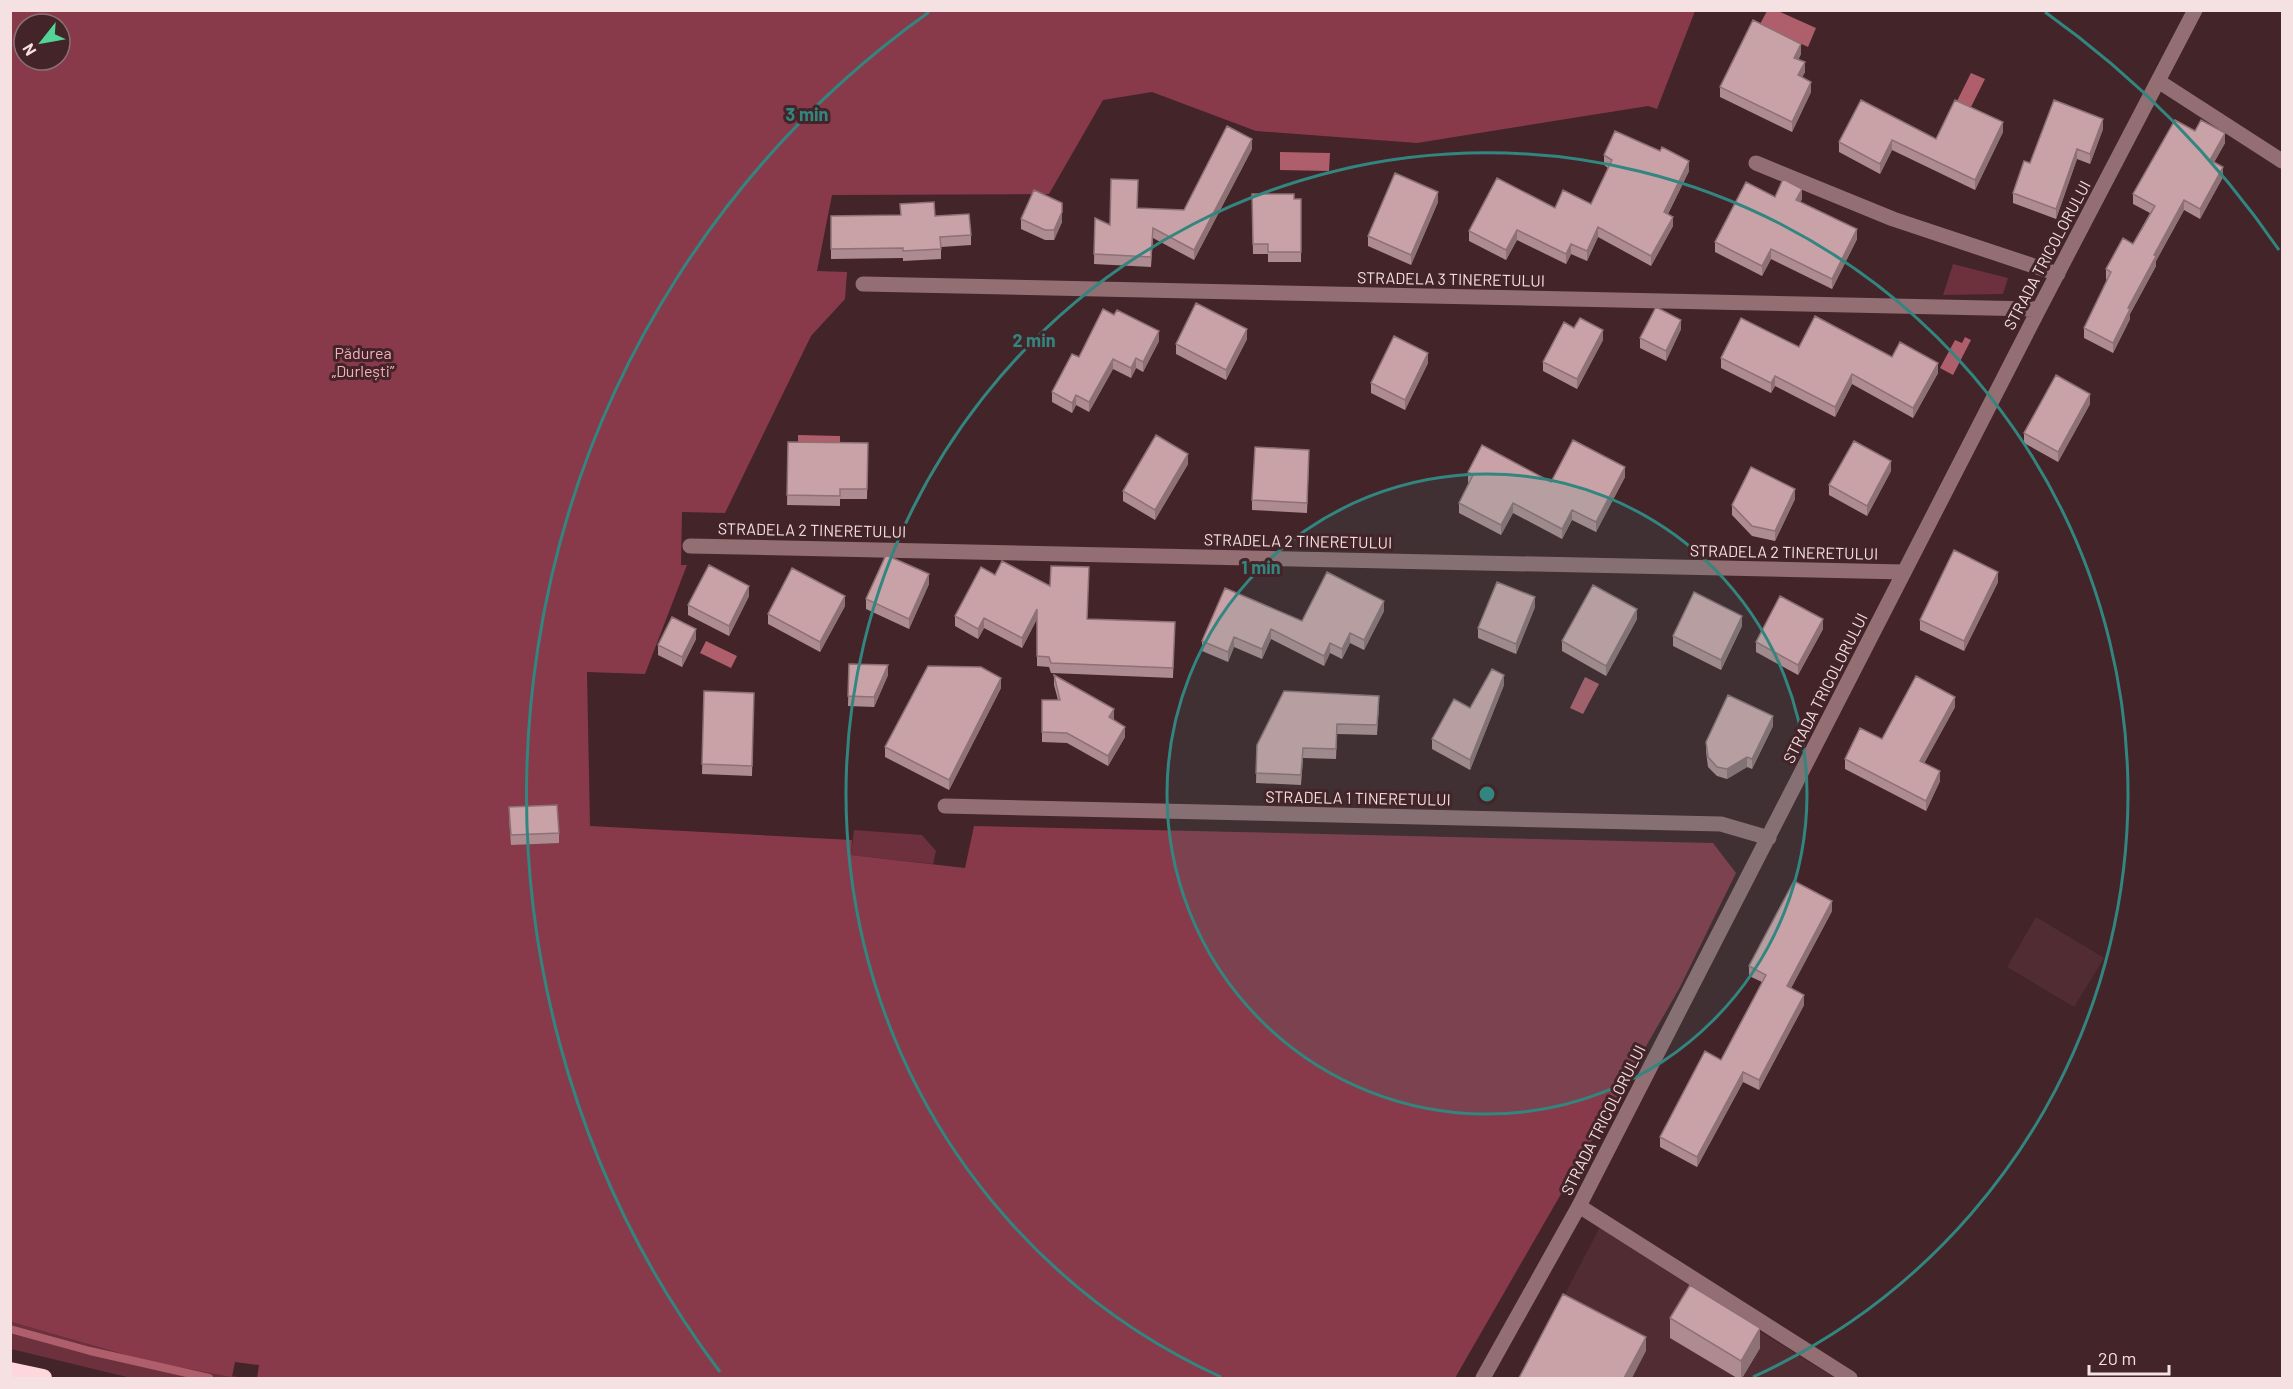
<svg xmlns="http://www.w3.org/2000/svg" width="2293" height="1389" viewBox="0 0 2293 1389" font-family="Barlow,sans-serif">
	<rect width="100%" height="100%" fill="#422429"/>
	<!-- built -->
	<path fill="#512d33" d="M 2036,917 L 2104,958 L 2074,1007 L 2007,967 Z
		M 1600,1227 L 1746,1323 L 1835,1378 L 1521,1378 Z"/>
	<!-- green -->
	<path fill="#6d313d" d="M 1953,264 L 2008,278 L 2003,294 L 1943,295 Z
		M 854,830 L 922,835 L 936,851 L 933,864 L 851,855 Z
		M 11,1322 L 147,1361 L 244,1378 L 131,1378 L 11,1349 Z"/>
	<!-- forest -->
	<path fill="#883a4a" fill-rule="evenodd" d="M 10,11 L 1695,11 L 1657,109 L 1648,106 L 1417,143 L 1256,131 L 1152,92 L 1103,100 L 1049,194 L 832,195 L 817,271 L 847,272 L 845,299 L 811,336 L 725,513 L 682,512 L 681,565 L 687,565 L 645,674 L 587,672 L 590,826 L 852,840 L 851,855 L 965,868 L 974,826 L 1713,843 L 1736,873 L 1679,989 L 1455,1378 L 257,1378 L 259,1365 L 235,1362 L 232,1377 L 147,1361 L 11,1322 ZM 24,24 L 60,24 L 60,60 L 24,60 Z"/>
	<!-- water -->
	<path fill="#af5e6c" d="M 1767,11 L 1778,11 L 1816,28 L 1808,47 L 1760,24 Z
		M 1971,73 L 1985,79 L 1969,111 L 1955,105 Z
		M 1280,152 L 1330,153 L 1329,171 L 1280,170 Z
		M 1965,337 L 1971,340 L 1953,375 L 1940,368 L 1955,340 L 1962,343 Z
		M 798,435 L 840,436 L 840,449 L 798,449 Z
		M 706,641 L 737,656 L 731,668 L 700,653 Z
		M 1585,677 L 1599,684 L 1583,714 L 1570,708 Z"/>
	<g fill="none" stroke-linecap="round" stroke-linejoin="round">
		<!-- stream -->
		<path stroke="#af5e6c" stroke-width="8" d="M 10,1329 L 90,1351 L 209,1378"/>
		<!-- minor -->
		<path stroke="#936e73" stroke-width="15" d="M 2158,81 L 2282,161
			M 1756,163 L 1893,219 L 2058,274
			M 863,284 L 2039,309
			M 690,546 L 1904,572
			M 945,806 L 1721,824 L 1769,838
			M 1579,1206 L 1850,1378
			M 1483,1378 L 1579,1206 L 2039,309 L 2195,10"/>
		<!-- highway -->
		<path stroke="#fdd7dc" stroke-width="18" d="M 10,1371 L 43,1378"/>
	</g>
	<!-- wall -->
	<path fill="#ad8b90" d="M 1801,54 L 1798,60 L 1805,72 L 1802,77 L 1811,92 L 1792,132 L 1720,97 L 1720,87 Z
		M 1861,100 L 1936,139 L 2003,132 L 1975,190 L 1892,150 L 1880,174 L 1839,152 L 1839,142 Z
		M 2103,129 L 2090,164 L 2077,159 L 2056,219 L 2013,203 L 2013,193 L 2030,163 Z
		M 2195,131 L 2225,143 L 2214,162 L 2223,177 L 2200,219 L 2184,210 L 2156,261 L 2156,266 L 2130,314 L 2130,319 L 2113,353 L 2084,338 L 2084,328 L 2107,280 L 2106,279 L 2106,269 L 2133,244 L 2150,213 L 2133,204 L 2133,194 Z
		M 1252,149 L 1194,260 L 1153,238 L 1151,267 L 1094,264 L 1095,218 L 1110,225 L 1137,208 L 1184,210 Z
		M 1604,155 L 1689,171 L 1668,214 L 1673,226 L 1651,266 L 1598,237 L 1587,261 L 1571,254 L 1566,264 L 1517,240 L 1506,260 L 1469,241 L 1469,231 L 1555,208 L 1591,204 L 1608,168 L 1604,165 Z
		M 1252,194 L 1294,199 L 1301,199 L 1301,262 L 1268,262 L 1268,254 L 1253,254 Z
		M 1775,197 L 1802,199 L 1800,202 L 1857,239 L 1832,289 L 1771,259 L 1762,276 L 1715,252 L 1715,242 Z
		M 1438,202 L 1411,265 L 1368,246 L 1368,236 Z
		M 900,204 L 935,216 L 971,235 L 971,245 L 941,247 L 941,259 L 903,261 L 903,258 L 831,259 L 831,216 L 900,215 Z
		M 1021,219 L 1062,222 L 1054,240 L 1045,240 L 1021,229 Z
		M 1574,328 L 1603,340 L 1577,389 L 1543,371 L 1543,362 Z
		M 1681,329 L 1666,361 L 1640,348 L 1640,338 Z
		M 1247,339 L 1226,380 L 1176,354 L 1176,344 Z
		M 1159,341 L 1143,372 L 1136,368 L 1131,378 L 1113,369 L 1089,412 L 1076,405 L 1072,413 L 1052,402 L 1052,392 L 1079,357 Z
		M 1799,347 L 1892,357 L 1938,373 L 1913,418 L 1852,384 L 1835,417 L 1775,386 L 1771,393 L 1721,368 L 1721,358 Z
		M 1428,363 L 1405,410 L 1371,393 L 1371,383 Z
		M 2090,404 L 2058,462 L 2024,443 L 2024,433 Z
		M 788,442 L 868,443 L 867,499 L 840,499 L 840,506 L 787,505 Z
		M 1309,460 L 1307,513 L 1252,510 L 1252,500 Z
		M 1188,464 L 1155,520 L 1123,501 L 1123,491 Z
		M 1891,471 L 1867,516 L 1829,495 L 1829,485 Z
		M 1468,472 L 1551,482 L 1625,477 L 1596,532 L 1572,520 L 1562,539 L 1513,513 L 1501,535 L 1459,513 L 1459,503 L 1469,483 L 1468,482 Z
		M 1795,499 L 1775,541 L 1752,536 L 1732,515 L 1732,505 Z
		M 995,575 L 1087,619 L 1175,622 L 1173,678 L 1051,673 L 1049,667 L 1037,666 L 1037,619 L 1022,648 L 984,628 L 978,639 L 955,626 L 955,616 Z
		M 1998,582 L 1964,651 L 1920,630 L 1920,620 Z
		M 929,584 L 909,629 L 866,609 L 866,599 Z
		M 749,596 L 729,636 L 688,615 L 688,605 Z
		M 845,606 L 820,652 L 768,624 L 768,614 Z
		M 1535,607 L 1516,654 L 1478,638 L 1478,628 Z
		M 1384,611 L 1364,650 L 1350,643 L 1342,659 L 1330,653 L 1324,666 L 1271,639 L 1262,659 L 1234,647 L 1228,662 L 1202,651 L 1202,641 L 1302,621 Z
		M 1637,619 L 1606,676 L 1562,651 L 1562,641 Z
		M 1742,626 L 1721,670 L 1673,646 L 1673,636 Z
		M 1823,629 L 1798,675 L 1756,652 L 1756,642 Z
		M 696,639 L 682,667 L 658,655 L 658,645 Z
		M 849,664 L 888,675 L 874,707 L 848,706 Z
		M 1054,675 L 1114,719 L 1113,720 L 1125,737 L 1108,766 L 1067,743 L 1042,742 L 1042,700 L 1058,700 L 1054,685 Z
		M 1504,685 L 1470,770 L 1432,749 L 1432,739 L 1470,708 Z
		M 1001,688 L 949,790 L 885,757 L 885,747 Z
		M 704,691 L 754,693 L 752,776 L 702,774 Z
		M 1379,706 L 1377,735 L 1337,734 L 1336,759 L 1303,758 L 1301,785 L 1256,783 L 1257,745 Z
		M 1955,707 L 1924,763 L 1940,781 L 1926,811 L 1845,769 L 1845,759 L 1882,739 Z
		M 1773,726 L 1752,769 L 1747,767 L 1727,779 L 1717,776 L 1708,767 L 1706,752 L 1706,742 Z
		M 509,817 L 559,833 L 559,843 L 511,845 Z
		M 1832,911 L 1791,988 L 1804,1005 L 1759,1090 L 1743,1082 L 1697,1167 L 1660,1147 L 1660,1137 L 1721,1060 L 1762,982 L 1749,976 L 1749,966 Z
		M 1670,1318 L 1760,1348 L 1742,1378 L 1737,1378 L 1670,1338 Z"/>
	<!-- shaded-wall -->
	<path fill="#8d7175" d="M 1801,44 L 1801,54 L 1794,68 L 1794,58 Z
		M 1805,62 L 1805,72 L 1798,85 L 1798,75 Z
		M 1811,82 L 1811,92 L 1792,132 L 1792,122 Z
		M 2103,119 L 2103,129 L 2090,164 L 2090,154 Z
		M 2003,122 L 2003,132 L 1975,190 L 1975,180 Z
		M 2225,133 L 2225,143 L 2210,170 L 2210,160 Z
		M 1252,139 L 1252,149 L 1194,260 L 1194,250 Z
		M 1892,140 L 1892,150 L 1880,174 L 1880,164 Z
		M 2077,149 L 2077,159 L 2056,219 L 2056,209 Z
		M 1689,161 L 1689,171 L 1664,222 L 1664,212 Z
		M 2223,167 L 2223,177 L 2200,219 L 2200,209 Z
		M 1802,189 L 1802,199 L 1796,210 L 1796,200 Z
		M 1438,192 L 1438,202 L 1411,265 L 1411,255 Z
		M 2184,200 L 2184,210 L 2156,261 L 2156,266 L 2130,314 L 2130,319 L 2113,353 L 2113,343 L 2128,308 L 2154,255 Z
		M 1062,212 L 1062,222 L 1054,240 L 1054,230 Z
		M 1673,217 L 1673,226 L 1651,266 L 1651,256 Z
		M 1598,227 L 1598,237 L 1587,261 L 1587,251 Z
		M 1857,229 L 1857,239 L 1832,289 L 1832,279 Z
		M 1517,230 L 1517,240 L 1506,260 L 1506,250 Z
		M 1571,244 L 1571,254 L 1566,264 L 1566,254 Z
		M 1771,249 L 1771,259 L 1762,276 L 1762,266 Z
		M 1681,320 L 1681,329 L 1666,361 L 1666,351 Z
		M 1247,329 L 1247,339 L 1226,380 L 1226,370 Z
		M 1603,330 L 1603,340 L 1577,389 L 1577,379 Z
		M 1159,331 L 1159,341 L 1143,372 L 1143,362 Z
		M 1428,353 L 1428,363 L 1405,410 L 1405,400 Z
		M 1136,358 L 1136,368 L 1131,378 L 1131,368 Z
		M 1113,359 L 1113,369 L 1089,412 L 1089,402 Z
		M 1938,363 L 1938,373 L 1913,418 L 1913,408 Z
		M 1852,374 L 1852,384 L 1835,417 L 1835,407 Z
		M 1775,376 L 1775,386 L 1771,393 L 1771,383 Z
		M 2090,394 L 2090,404 L 2058,462 L 2058,452 Z
		M 1076,395 L 1076,405 L 1072,413 L 1072,403 Z
		M 1188,454 L 1188,464 L 1155,520 L 1155,510 Z
		M 1891,461 L 1891,471 L 1867,516 L 1867,506 Z
		M 1625,467 L 1625,477 L 1596,532 L 1596,522 Z
		M 1795,489 L 1795,499 L 1775,541 L 1775,531 Z
		M 1513,503 L 1513,513 L 1501,535 L 1501,525 Z
		M 1572,510 L 1572,520 L 1562,539 L 1562,529 Z
		M 1998,572 L 1998,582 L 1964,651 L 1964,641 Z
		M 929,574 L 929,584 L 909,629 L 909,619 Z
		M 749,586 L 749,596 L 729,636 L 729,626 Z
		M 845,596 L 845,606 L 820,652 L 820,642 Z
		M 1535,597 L 1535,607 L 1516,654 L 1516,644 Z
		M 1384,601 L 1384,611 L 1364,650 L 1364,640 Z
		M 1037,609 L 1037,619 L 1022,648 L 1022,638 Z
		M 1637,609 L 1637,619 L 1606,676 L 1606,666 Z
		M 1742,616 L 1742,626 L 1721,670 L 1721,660 Z
		M 984,618 L 984,628 L 978,639 L 978,629 Z
		M 1823,619 L 1823,629 L 1798,675 L 1798,665 Z
		M 696,629 L 696,639 L 682,667 L 682,657 Z
		M 1271,629 L 1271,639 L 1262,659 L 1262,649 Z
		M 1350,633 L 1350,643 L 1342,659 L 1342,649 Z
		M 1234,637 L 1234,647 L 1228,662 L 1228,652 Z
		M 1330,643 L 1330,653 L 1324,666 L 1324,656 Z
		M 888,665 L 888,675 L 874,707 L 874,697 Z
		M 1504,675 L 1504,685 L 1470,770 L 1470,760 Z
		M 1001,678 L 1001,688 L 949,790 L 949,780 Z
		M 1955,697 L 1955,707 L 1920,771 L 1920,761 Z
		M 1114,709 L 1114,719 L 1109,727 L 1109,717 Z
		M 1773,716 L 1773,726 L 1752,769 L 1752,759 Z
		M 1125,727 L 1125,737 L 1108,766 L 1108,756 Z
		M 1747,757 L 1747,767 L 1727,779 L 1727,769 Z
		M 1940,771 L 1940,781 L 1926,811 L 1926,801 Z
		M 1832,901 L 1832,911 L 1787,996 L 1787,986 Z
		M 1804,995 L 1804,1005 L 1759,1090 L 1759,1080 Z
		M 1743,1072 L 1743,1082 L 1697,1167 L 1697,1157 Z
		M 1760,1328 L 1760,1348 L 1742,1378 L 1741,1378 L 1741,1361 Z
		M 1646,1337 L 1646,1351 L 1632,1378 L 1624,1378 Z"/>
	<!-- building -->
	<path fill="#c9a2a7" stroke="#8d7175" stroke-width="1.5" d="M 1753,20 L 1801,44 L 1794,58 L 1805,62 L 1798,75 L 1811,82 L 1792,122 L 1720,87 Z
		M 1861,100 L 1936,139 L 1955,100 L 2003,122 L 1975,180 L 1892,140 L 1880,164 L 1839,142 Z
		M 2054,100 L 2103,119 L 2090,154 L 2077,149 L 2056,209 L 2013,193 L 2024,161 L 2030,163 Z
		M 2175,120 L 2195,131 L 2201,120 L 2225,133 L 2210,160 L 2223,167 L 2200,209 L 2184,200 L 2154,255 L 2156,256 L 2128,308 L 2130,309 L 2113,343 L 2084,328 L 2111,272 L 2106,269 L 2123,238 L 2133,244 L 2155,206 L 2133,194 Z
		M 1227,126 L 1252,139 L 1194,250 L 1153,228 L 1151,257 L 1094,254 L 1095,218 L 1110,225 L 1111,179 L 1138,180 L 1137,208 L 1184,210 Z
		M 1615,131 L 1660,151 L 1662,147 L 1689,161 L 1664,212 L 1673,217 L 1651,256 L 1598,227 L 1587,251 L 1571,244 L 1566,254 L 1517,230 L 1506,250 L 1469,231 L 1497,178 L 1555,208 L 1563,190 L 1591,204 L 1612,160 L 1604,155 Z
		M 1395,173 L 1438,192 L 1411,255 L 1368,236 Z
		M 1783,179 L 1802,189 L 1796,200 L 1857,229 L 1832,279 L 1771,249 L 1762,266 L 1715,242 L 1746,182 L 1775,197 Z
		M 1034,190 L 1062,203 L 1062,212 L 1054,230 L 1045,230 L 1021,219 Z
		M 1252,194 L 1294,194 L 1294,199 L 1301,199 L 1301,252 L 1268,252 L 1268,244 L 1253,244 Z
		M 934,202 L 935,216 L 969,214 L 971,235 L 940,237 L 941,249 L 903,251 L 903,248 L 831,249 L 831,216 L 901,215 L 900,204 Z
		M 1196,303 L 1247,329 L 1226,370 L 1176,344 Z
		M 1656,307 L 1681,320 L 1666,351 L 1640,338 Z
		M 1103,309 L 1114,315 L 1117,310 L 1159,331 L 1143,362 L 1136,358 L 1131,368 L 1113,359 L 1089,402 L 1076,395 L 1072,403 L 1052,392 L 1072,354 L 1079,357 Z
		M 1815,316 L 1892,357 L 1900,342 L 1938,363 L 1913,408 L 1852,374 L 1835,407 L 1775,376 L 1771,383 L 1721,358 L 1741,318 L 1799,347 Z
		M 1580,318 L 1603,330 L 1577,379 L 1543,362 L 1564,322 L 1574,328 Z
		M 1394,336 L 1428,353 L 1405,400 L 1371,383 Z
		M 2056,375 L 2090,394 L 2058,452 L 2024,433 Z
		M 1156,435 L 1188,454 L 1155,510 L 1123,491 Z
		M 1573,440 L 1625,467 L 1596,522 L 1572,510 L 1562,529 L 1513,503 L 1501,525 L 1459,503 L 1473,475 L 1468,472 L 1482,445 L 1551,482 Z
		M 1854,441 L 1891,461 L 1867,506 L 1829,485 Z
		M 788,442 L 868,443 L 867,489 L 840,489 L 840,496 L 787,495 Z
		M 1255,447 L 1309,450 L 1307,503 L 1252,500 Z
		M 1751,467 L 1795,489 L 1775,531 L 1752,526 L 1732,505 Z
		M 1954,550 L 1998,572 L 1964,641 L 1920,620 Z
		M 886,555 L 929,574 L 909,619 L 866,599 Z
		M 1002,561 L 1050,586 L 1051,566 L 1089,567 L 1087,619 L 1175,622 L 1173,668 L 1051,663 L 1049,657 L 1037,656 L 1037,609 L 1022,638 L 984,618 L 978,629 L 955,616 L 981,567 L 995,575 Z
		M 709,565 L 749,586 L 729,626 L 688,605 Z
		M 792,568 L 845,596 L 820,642 L 768,614 Z
		M 1327,572 L 1384,601 L 1364,640 L 1350,633 L 1342,649 L 1330,643 L 1324,656 L 1271,629 L 1262,649 L 1234,637 L 1228,652 L 1202,641 L 1225,588 L 1302,621 Z
		M 1497,582 L 1535,597 L 1516,644 L 1478,628 Z
		M 1593,585 L 1637,609 L 1606,666 L 1562,641 Z
		M 1694,592 L 1742,616 L 1721,660 L 1673,636 Z
		M 1780,596 L 1823,619 L 1798,665 L 1756,642 Z
		M 672,617 L 696,629 L 682,657 L 658,645 Z
		M 849,664 L 888,665 L 874,697 L 848,696 Z
		M 928,666 L 981,667 L 1001,678 L 949,780 L 885,747 Z
		M 1492,669 L 1504,675 L 1470,760 L 1432,739 L 1454,699 L 1470,708 Z
		M 1054,675 L 1114,709 L 1109,717 L 1125,727 L 1108,756 L 1067,733 L 1042,732 L 1042,700 L 1060,700 Z
		M 1916,676 L 1955,697 L 1920,761 L 1940,771 L 1926,801 L 1845,759 L 1860,728 L 1882,739 Z
		M 704,691 L 754,693 L 752,766 L 702,764 Z
		M 1284,691 L 1379,696 L 1377,725 L 1337,724 L 1336,749 L 1303,748 L 1301,775 L 1256,773 L 1257,745 Z
		M 1728,695 L 1773,716 L 1752,759 L 1747,757 L 1727,769 L 1717,767 L 1708,757 L 1706,742 Z
		M 557,805 L 559,833 L 511,835 L 509,807 Z
		M 1794,881 L 1832,901 L 1787,986 L 1804,995 L 1759,1080 L 1743,1072 L 1697,1157 L 1660,1137 L 1705,1051 L 1721,1060 L 1755,996 L 1766,975 L 1749,966 Z
		M 1690,1285 L 1760,1328 L 1741,1361 L 1670,1318 Z
		M 1563,1294 L 1646,1337 L 1624,1378 L 1519,1378 Z"/>
	<!-- distance rings -->
	<circle cx="1487" cy="794" r="320" fill="#32867f" fill-opacity=".12"/>
	<g fill="none" stroke="#32867f" stroke-width="3">
		<circle cx="1487" cy="794" r="320"/>
		<path d="M1221 1377A641 641 0 1 1 1753 1377"/>
		<path d="M720 1372A961 961 0 0 1 929 12M2045 12A961 961 0 0 1 2279 250"/>
	</g>
	<g text-anchor="middle" stroke-width="6" stroke-linejoin="round" paint-order="stroke">
		<!-- street labels -->
		<g font-size="16" fill="#f5e0e2" stroke="#422429">
			<text transform="translate(2047 255) rotate(-62)" y="6">STRADA TRICOLORULUI</text>
			<text transform="translate(1451 279) rotate(1)" y="6">STRADELA 3 TINERETULUI</text>
			<text transform="translate(812 530) rotate(1)" y="6">STRADELA 2 TINERETULUI</text>
			<text transform="translate(1298 541) rotate(1)" y="6">STRADELA 2 TINERETULUI</text>
			<text transform="translate(1784 552) rotate(1)" y="6">STRADELA 2 TINERETULUI</text>
			<text transform="translate(1825 688) rotate(-63)" y="6">STRADA TRICOLORULUI</text>
			<text transform="translate(1358 798) rotate(1)" y="6">STRADELA 1 TINERETULUI</text>
			<text transform="translate(1603 1120) rotate(-63)" y="6">STRADA TRICOLORULUI</text>
		</g>
		<!-- park labels -->
		<g font-size="16" fill="#f5b0ba" stroke="#422429">
			<text x="363" y="359">Pădurea<tspan x="363" dy="18">„Durlești”</tspan></text>
		</g>
	</g>
	<circle cx="1487" cy="794" r="9" fill="#32867f" stroke="#422429" stroke-width="3"/>
	<g font-size="18" text-anchor="middle" font-weight="bold" fill="#32867f" stroke="#422429" stroke-width="6" stroke-linejoin="round" paint-order="stroke">
		<text x="807" y="121">3 min</text>
		<text x="1034" y="347">2 min</text>
		<text x="1261" y="574">1 min</text>
	</g>
	<!-- border -->
	<rect width="2293" height="1389" fill="none" stroke="#f5e0e2" stroke-width="24"/>
	<!-- north arrow -->
	<g transform="translate(42 42) rotate(239)"><circle r="28" fill="#422429" stroke="#8a6f73" stroke-width="1.5"/>
	<path d="M0-4.5L10 22L0 15L-10 22Z" fill="#53d396"/>
	<text y="-9" font-size="16" font-weight="bold" text-anchor="middle" fill="#f5e0e2">N</text>
	</g>
	<!-- scale -->
	<path d="M2089 1365v9h80v-9" fill="none" stroke="#f5e0e2" stroke-width="3"/>
	<text x="2098" y="1365" font-size="18" fill="#f5e0e2" stroke="#422429" stroke-width="4.5" paint-order="stroke">20 m</text>
</svg>
